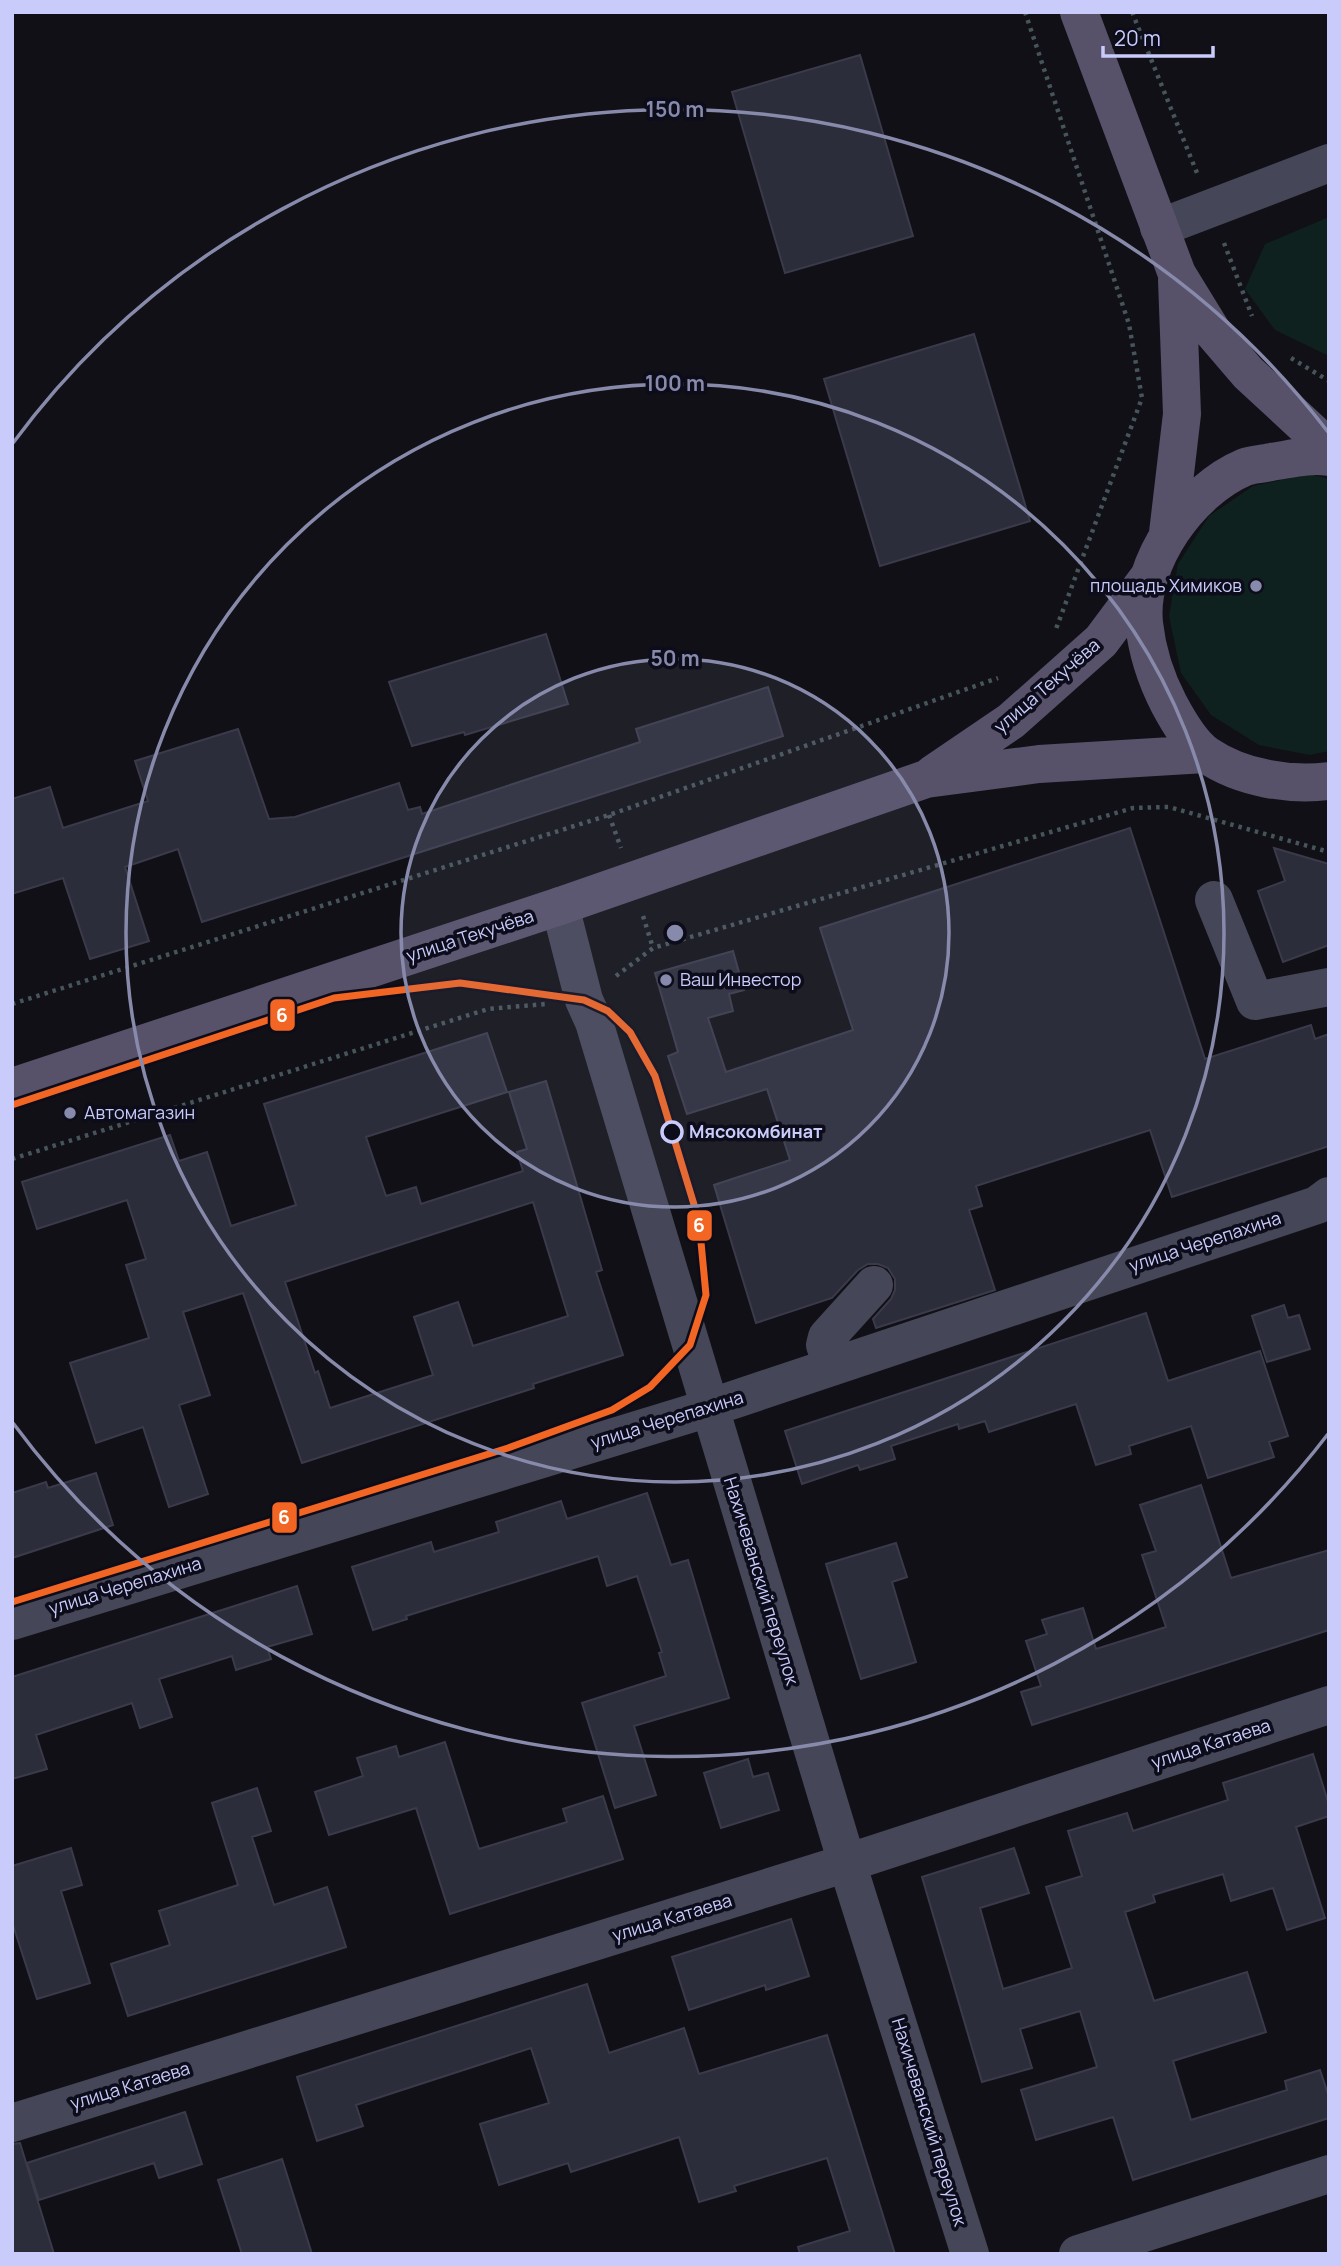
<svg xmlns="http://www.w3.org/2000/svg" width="1341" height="2266" viewBox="0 0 1341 2266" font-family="Manrope,sans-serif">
	<rect width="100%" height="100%" fill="#101016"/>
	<!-- green -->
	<path fill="#0f211f" d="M 1329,217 L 1329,356 L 1275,330 L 1245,289 L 1265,244 Z
		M 1310,474 L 1329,479 L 1329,751 L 1310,755 L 1259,745 L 1211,715 L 1181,673 L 1169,616 L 1178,564 L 1209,516 L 1253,486 Z"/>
	<!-- building -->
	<path fill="#2c2d3a" stroke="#3a3a4b" stroke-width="2" fill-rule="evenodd" d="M 860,55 L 913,236 L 785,273 L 732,92 Z
		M 974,334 L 1030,521 L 880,566 L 824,379 Z
		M 546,634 L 568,704 L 465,735 L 464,732 L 412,746 L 389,682 Z
		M 768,687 L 783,736 L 202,922 L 178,849 L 125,867 L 149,941 L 90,959 L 63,878 L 12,894 L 12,799 L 50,787 L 63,828 L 148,801 L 135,761 L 238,729 L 269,819 L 295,817 L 399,783 L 408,810 L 420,807 L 422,814 L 640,742 L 636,729 Z
		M 1130,828 L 1205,1059 L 1311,1025 L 1315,1039 L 1329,1034 L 1329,1146 L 1172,1197 L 1150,1130 L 976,1186 L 982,1206 L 969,1210 L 995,1290 L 876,1328 L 873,1319 L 891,1299 L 895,1290 L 895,1279 L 888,1268 L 878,1264 L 868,1264 L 858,1270 L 832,1298 L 756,1323 L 714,1185 L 790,1160 L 767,1089 L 687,1114 L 668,1056 L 678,1052 L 655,973 L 733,951 L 744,990 L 729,994 L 733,1011 L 708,1018 L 726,1072 L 853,1030 L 820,928 Z
		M 1274,848 L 1329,864 L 1329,945 L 1283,962 L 1258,891 L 1285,881 Z
		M 487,1033 L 507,1092 L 366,1137 L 386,1196 L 416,1187 L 421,1204 L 523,1171 L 517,1152 L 527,1149 L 509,1092 L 546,1081 L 602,1270 L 596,1272 L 623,1355 L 533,1384 L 534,1388 L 302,1463 L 243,1293 L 183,1312 L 210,1395 L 179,1405 L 208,1494 L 169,1507 L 143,1427 L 96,1443 L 70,1363 L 149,1338 L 126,1265 L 146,1259 L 127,1200 L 37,1229 L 22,1182 L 170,1135 L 179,1161 L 207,1152 L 231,1226 L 296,1205 L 264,1104 ZM 533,1202 L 568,1316 L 473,1346 L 458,1302 L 414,1317 L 433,1375 L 330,1408 L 318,1371 L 315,1373 L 285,1282 Z
		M 1284,1305 L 1288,1318 L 1299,1315 L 1310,1349 L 1267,1362 L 1252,1316 Z
		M 1146,1313 L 1168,1381 L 1260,1351 L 1288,1436 L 1269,1442 L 1274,1457 L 1208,1478 L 1191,1426 L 1129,1446 L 1131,1454 L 1096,1465 L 1076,1404 L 989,1432 L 985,1421 L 959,1429 L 958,1424 L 891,1446 L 895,1459 L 860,1470 L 858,1465 L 802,1484 L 785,1431 Z
		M 96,1473 L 113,1525 L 12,1558 L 12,1493 L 46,1482 L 48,1488 Z
		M 1201,1485 L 1231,1578 L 1329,1550 L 1329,1630 L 1032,1725 L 1021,1692 L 1041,1686 L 1026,1641 L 1047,1634 L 1042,1620 L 1083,1608 L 1096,1649 L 1166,1627 L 1142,1555 L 1156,1551 L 1140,1505 Z
		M 647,1493 L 671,1565 L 688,1560 L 729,1698 L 634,1726 L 656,1795 L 615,1808 L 582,1703 L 666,1676 L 659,1653 L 662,1652 L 637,1576 L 607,1586 L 598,1556 L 406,1616 L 407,1619 L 373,1630 L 352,1567 L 431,1542 L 434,1552 L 499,1532 L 496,1522 L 561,1501 L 567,1519 Z
		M 896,1543 L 907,1577 L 892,1582 L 916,1662 L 861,1679 L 826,1564 Z
		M 297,1586 L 312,1634 L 267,1647 L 271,1659 L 236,1670 L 232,1656 L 159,1679 L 172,1717 L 140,1728 L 132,1703 L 36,1735 L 47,1769 L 12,1779 L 12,1677 Z
		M 445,1742 L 479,1849 L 567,1822 L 563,1809 L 603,1796 L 623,1859 L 450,1914 L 416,1808 L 329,1835 L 315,1792 L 363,1776 L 357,1758 L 396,1746 L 399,1757 Z
		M 1313,1754 L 1329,1805 L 1329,1816 L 1296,1827 L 1325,1918 L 1287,1930 L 1273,1888 L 1231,1901 L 1223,1874 L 1153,1895 L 1155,1902 L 1125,1912 L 1154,2001 L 1247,1972 L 1266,2032 L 1173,2061 L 1191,2120 L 1287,2090 L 1285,2081 L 1320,2070 L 1329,2097 L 1329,2118 L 1133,2180 L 1113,2117 L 1036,2140 L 1021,2090 L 1097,2067 L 1080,2011 L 1020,2029 L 1032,2068 L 982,2082 L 922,1877 L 1014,1848 L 1029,1893 L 980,1908 L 1003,1989 L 1072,1968 L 1046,1887 L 1082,1876 L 1068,1831 L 1127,1813 L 1133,1831 L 1228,1800 L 1223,1783 Z
		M 748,1759 L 753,1777 L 768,1773 L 779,1810 L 721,1828 L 704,1773 Z
		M 257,1788 L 271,1831 L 252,1837 L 274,1905 L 327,1887 L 346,1947 L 128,2016 L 111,1964 L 170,1945 L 159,1911 L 238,1885 L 212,1803 Z
		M 71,1848 L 82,1885 L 61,1891 L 90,1983 L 37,1999 L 12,1922 L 12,1866 Z
		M 791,1919 L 809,1976 L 766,1990 L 765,1985 L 689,2010 L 672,1957 Z
		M 587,1984 L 609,2053 L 684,2028 L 699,2074 L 827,2035 L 895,2254 L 800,2254 L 798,2247 L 850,2231 L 827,2158 L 734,2186 L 736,2191 L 699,2202 L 679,2137 L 571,2172 L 568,2163 L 499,2185 L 480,2124 L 549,2103 L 531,2048 L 356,2105 L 363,2126 L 317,2141 L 297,2077 Z
		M 185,2112 L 202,2164 L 159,2178 L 154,2163 L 39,2200 L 27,2163 Z
		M 20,2143 L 54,2254 L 12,2254 L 12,2144 Z
		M 282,2159 L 312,2254 L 242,2254 L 218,2180 Z"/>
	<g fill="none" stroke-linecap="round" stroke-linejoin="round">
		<!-- path -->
		<path stroke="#46545b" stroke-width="4.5" stroke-dasharray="3.5 5" stroke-linecap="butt" d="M 1025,12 L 1129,324 L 1142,398 L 1056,629
			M 1132,12 L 1197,173
			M 1224,243 L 1252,316
			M 1291,358 L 1329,381
			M 609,815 L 621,848
			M 643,916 L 653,948
			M 616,976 L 653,948 L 1133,808 L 1169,807 L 1329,852
			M 12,1004 L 609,815 L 998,678
			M 12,1159 L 488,1009 L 546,1004"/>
		<!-- minor -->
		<path stroke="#454657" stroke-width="38" d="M 1159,228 L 1329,163
			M 1214,900 L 1255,1001 L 1329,987
			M 560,906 L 584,1000 L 594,1022 L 847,1863 L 970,2254
			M 832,1366 L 825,1345 L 827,1337 L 874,1285
			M 12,1621 L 709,1408 L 1317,1205 L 1329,1196
			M 12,2123 L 847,1863 L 1329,1705
			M 1078,2254 L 1329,2174"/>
		<!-- major -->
		<path stroke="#57516a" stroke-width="38" d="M 1079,12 L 1177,274 L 1212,331 L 1248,373 L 1329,448
			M 1329,457 C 1309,454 1291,459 1271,462 C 1263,464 1253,464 1245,467 C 1190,490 1138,562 1144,623 C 1147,651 1156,679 1169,704 C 1177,719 1192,745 1207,755 C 1241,778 1289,786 1329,781
			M 1168,533 L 1182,414 L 1177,280
			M 933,774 L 1011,721 L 1101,641 L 1148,578
			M 12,1087 L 560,906 L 926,779 L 1039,764 L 1205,754"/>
		<!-- tram-1 casing -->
		<g stroke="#0c0c1a" stroke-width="12">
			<path id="tram-1" d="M 12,1105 L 334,998 L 460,983 L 584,1000 L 608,1011 L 630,1032 L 655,1076 L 699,1221 L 706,1295 L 690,1345 L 650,1387 L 612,1410 L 508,1448 L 12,1602"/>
		</g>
		<!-- tram-1 -->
		<use href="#tram-1" stroke="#f26522" stroke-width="7"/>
	</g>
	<!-- distance rings -->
	<circle cx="675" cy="933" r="274" fill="#888aab" fill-opacity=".12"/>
	<g fill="none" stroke="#888aab" stroke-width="3.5">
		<circle cx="675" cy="933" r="274"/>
		<circle cx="675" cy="933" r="549"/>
		<path d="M1328 1434A823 823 0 0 1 13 1423M13 443A823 823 0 0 1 1328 432"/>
	</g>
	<!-- markers -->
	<g fill="#888aab" stroke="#0c0c1a" stroke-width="2.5">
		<circle cx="1256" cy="586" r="7"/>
		<circle cx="666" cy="980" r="7"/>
		<circle cx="70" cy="1113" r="7"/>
	</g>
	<circle fill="#0c0c1a" stroke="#c9cbfb" stroke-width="3.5" cx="672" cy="1132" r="10"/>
	<g text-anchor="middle" stroke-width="7" stroke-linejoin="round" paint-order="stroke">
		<!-- poi labels -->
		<g font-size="18" fill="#c9cbfb" stroke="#0c0c1a" text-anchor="start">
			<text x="1242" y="592" text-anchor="end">площадь Химиков</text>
			<text x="680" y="986">Ваш Инвестор</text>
			<text x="84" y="1119">Автомагазин</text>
		</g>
		<!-- street labels -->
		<g font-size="18" fill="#c9cbfb" stroke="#0c0c1a">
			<text transform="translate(1047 686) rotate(-41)" y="6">улица Текучёва</text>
			<text transform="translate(470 936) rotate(-18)" y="6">улица Текучёва</text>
			<text transform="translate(1205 1242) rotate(-18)" y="6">улица Черепахина</text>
			<text transform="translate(667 1420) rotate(-17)" y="6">улица Черепахина</text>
			<text transform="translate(761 1581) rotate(73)" y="6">Нахичеванский переулок</text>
			<text transform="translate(125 1586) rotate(-17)" y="6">улица Черепахина</text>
			<text transform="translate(1211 1744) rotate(-18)" y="6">улица Катаева</text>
			<text transform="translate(672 1918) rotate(-17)" y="6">улица Катаева</text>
			<text transform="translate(130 2086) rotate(-17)" y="6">улица Катаева</text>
			<text transform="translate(929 2122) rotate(73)" y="6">Нахичеванский переулок</text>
		</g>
		<!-- stop labels -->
		<g font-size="18" font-weight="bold" fill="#c9cbfb" stroke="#0c0c1a" text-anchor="start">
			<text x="689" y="1138">Мясокомбинат</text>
		</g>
	</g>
	<circle cx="675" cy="933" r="10" fill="#888aab" stroke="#0c0c1a" stroke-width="3.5"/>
	<g font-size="21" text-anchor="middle" font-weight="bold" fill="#888aab" stroke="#0c0c1a" stroke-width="7" stroke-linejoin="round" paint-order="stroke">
		<text x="675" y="117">150 m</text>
		<text x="675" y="391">100 m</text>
		<text x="675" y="666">50 m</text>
	</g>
	<g stroke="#0c0c1a" stroke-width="2.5">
		<rect x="269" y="998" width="27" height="34" rx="7" fill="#f26522"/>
		<rect x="686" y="1209" width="27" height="33" rx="7" fill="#f26522"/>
		<rect x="271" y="1501" width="27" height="33" rx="7" fill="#f26522"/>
	</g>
	<g font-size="19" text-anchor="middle" font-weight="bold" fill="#fff">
		<text x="282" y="1022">6</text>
		<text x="699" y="1232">6</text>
		<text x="284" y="1524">6</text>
	</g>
	<!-- border -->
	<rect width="1341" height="2266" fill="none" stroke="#c9cbfb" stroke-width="28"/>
	<!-- scale -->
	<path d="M1103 46v10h110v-10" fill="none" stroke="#c9cbfb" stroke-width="3.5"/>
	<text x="1114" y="46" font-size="21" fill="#c9cbfb" stroke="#0c0c1a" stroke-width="5" paint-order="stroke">20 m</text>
</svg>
